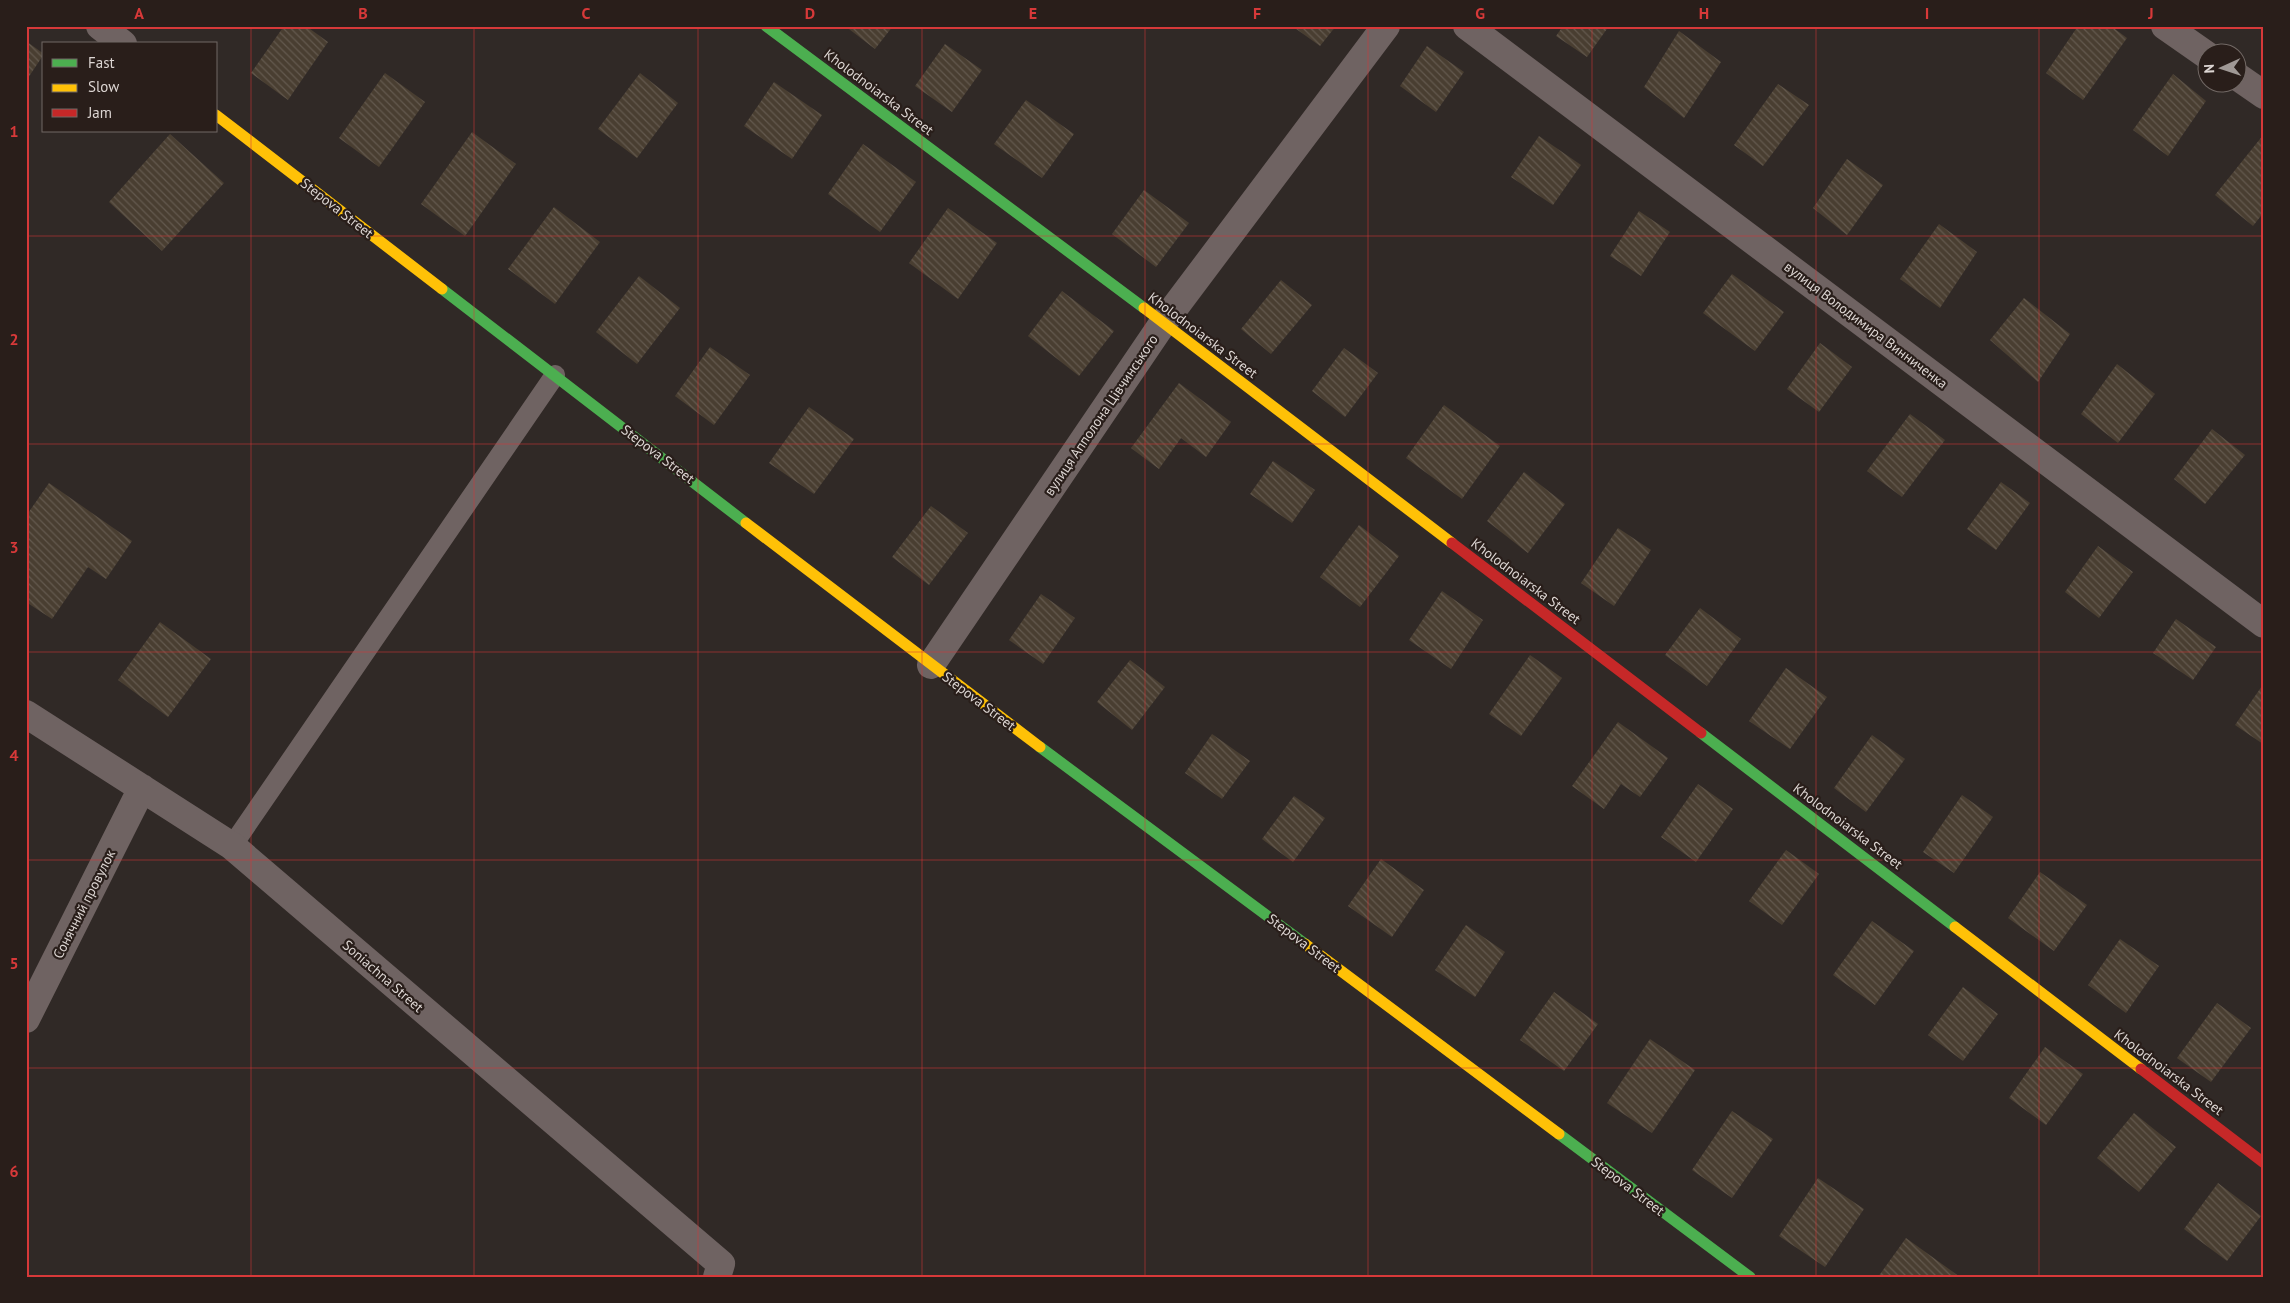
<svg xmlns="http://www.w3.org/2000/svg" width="2290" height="1303" viewBox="0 0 2290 1303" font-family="'PT Sans',sans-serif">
	<defs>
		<pattern id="building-back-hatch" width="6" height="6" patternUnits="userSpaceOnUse" patternTransform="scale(1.25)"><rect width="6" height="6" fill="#493e31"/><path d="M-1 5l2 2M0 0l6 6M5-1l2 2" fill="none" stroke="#63594e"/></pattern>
	</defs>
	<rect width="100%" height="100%" fill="#302926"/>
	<!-- building -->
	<path fill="url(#building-back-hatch)" d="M 284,26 L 306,26 L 328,42 L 288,100 L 251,73 Z
		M 845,26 L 893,26 L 875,49 Z
		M 1292,26 L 1336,26 L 1320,46 Z
		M 1563,26 L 1609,26 L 1587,57 L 1556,36 Z
		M 2078,26 L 2111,26 L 2127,38 L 2083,100 L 2046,73 Z
		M 1679,31 L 1721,62 L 1684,118 L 1644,87 Z
		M 26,41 L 44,54 L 26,81 Z
		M 945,44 L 982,70 L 952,112 L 915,86 Z
		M 1427,46 L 1464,72 L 1436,112 L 1400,86 Z
		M 385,73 L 425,102 L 379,167 L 339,138 Z
		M 640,73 L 678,103 L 637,158 L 598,129 Z
		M 2173,74 L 2206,101 L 2168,156 L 2133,130 Z
		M 774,82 L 822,115 L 792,159 L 744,126 Z
		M 1778,84 L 1809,105 L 1763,166 L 1734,145 Z
		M 1026,100 L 1074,134 L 1042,178 L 994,144 Z
		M 472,132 L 516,164 L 465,236 L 421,204 Z
		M 170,134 L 224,183 L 162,251 L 109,202 Z
		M 2264,134 L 2264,212 L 2253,226 L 2215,195 Z
		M 1539,136 L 1581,165 L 1553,205 L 1511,177 Z
		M 863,144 L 916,182 L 880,232 L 828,194 Z
		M 1847,159 L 1883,185 L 1847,235 L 1813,208 Z
		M 1144,190 L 1189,223 L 1156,267 L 1112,234 Z
		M 554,207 L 600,242 L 555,304 L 508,269 Z
		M 948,208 L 997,243 L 958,299 L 909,263 Z
		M 1639,211 L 1670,232 L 1641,276 L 1610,256 Z
		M 1939,224 L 1977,252 L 1940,308 L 1900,279 Z
		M 1732,274 L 1784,312 L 1755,351 L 1703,313 Z
		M 639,276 L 680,308 L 637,364 L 596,332 Z
		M 1281,280 L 1312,305 L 1271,354 L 1241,329 Z
		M 1062,291 L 1114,331 L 1079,376 L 1028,336 Z
		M 2024,298 L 2070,334 L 2038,382 L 1990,340 Z
		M 1820,343 L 1852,367 L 1819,412 L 1787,389 Z
		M 710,347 L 750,375 L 714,425 L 675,396 Z
		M 1344,348 L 1378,373 L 1345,417 L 1312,391 Z
		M 2117,364 L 2155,394 L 2118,443 L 2081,414 Z
		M 1179,383 L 1231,422 L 1206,457 L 1181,438 L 1159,469 L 1131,448 Z
		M 1444,405 L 1500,446 L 1462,499 L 1406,458 Z
		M 809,407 L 854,439 L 814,494 L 769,463 Z
		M 1910,414 L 1945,440 L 1902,497 L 1867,471 Z
		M 2212,429 L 2245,455 L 2205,504 L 2174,479 Z
		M 1273,461 L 1315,490 L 1292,523 L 1250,494 Z
		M 1524,472 L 1565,504 L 1528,553 L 1487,521 Z
		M 2001,482 L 2030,503 L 1996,550 L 1967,529 Z
		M 49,483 L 132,541 L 106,579 L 88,567 L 52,619 L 26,602 L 26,516 Z
		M 931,506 L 968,533 L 929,585 L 892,557 Z
		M 1359,525 L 1399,556 L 1360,607 L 1320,577 Z
		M 1618,528 L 1651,550 L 1614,606 L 1581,583 Z
		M 2098,546 L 2133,572 L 2099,618 L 2065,592 Z
		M 1442,591 L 1483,620 L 1451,669 L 1409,640 Z
		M 1041,594 L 1075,618 L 1043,664 L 1009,640 Z
		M 1700,608 L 1741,639 L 1707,686 L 1665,655 Z
		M 2176,619 L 2216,647 L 2193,680 L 2153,653 Z
		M 160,622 L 211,659 L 168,717 L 118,680 Z
		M 1530,655 L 1562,678 L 1521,736 L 1489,714 Z
		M 1130,660 L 1165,687 L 1132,730 L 1097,702 Z
		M 1786,668 L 1827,697 L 1790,749 L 1749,721 Z
		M 2264,683 L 2264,742 L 2263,744 L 2235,725 Z
		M 1618,722 L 1668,758 L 1640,797 L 1621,784 L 1604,809 L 1572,786 Z
		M 1212,734 L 1250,761 L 1222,799 L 1185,773 Z
		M 1872,735 L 1905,759 L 1866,812 L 1834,788 Z
		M 1698,784 L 1733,809 L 1696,862 L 1661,837 Z
		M 1962,795 L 1993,817 L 1954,873 L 1923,852 Z
		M 1294,796 L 1325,818 L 1293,862 L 1262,839 Z
		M 1786,850 L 1819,874 L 1782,925 L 1749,901 Z
		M 1381,859 L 1424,890 L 1392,937 L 1348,906 Z
		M 2040,872 L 2087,905 L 2054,951 L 2008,918 Z
		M 1872,921 L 1914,951 L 1875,1005 L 1833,975 Z
		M 1466,925 L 1505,952 L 1475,997 L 1435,970 Z
		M 2120,939 L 2159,966 L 2126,1013 L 2088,985 Z
		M 1963,987 L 1998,1014 L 1963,1061 L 1928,1035 Z
		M 1554,992 L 1598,1024 L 1564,1071 L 1520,1040 Z
		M 2217,1003 L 2251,1028 L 2211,1082 L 2177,1058 Z
		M 1650,1039 L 1695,1070 L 1652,1133 L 1607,1103 Z
		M 2045,1047 L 2083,1074 L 2046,1125 L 2009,1098 Z
		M 1732,1111 L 1773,1139 L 1732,1198 L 1692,1170 Z
		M 2134,1113 L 2176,1147 L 2139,1192 L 2097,1158 Z
		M 1818,1178 L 1864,1209 L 1825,1267 L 1779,1236 Z
		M 2218,1183 L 2261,1216 L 2227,1261 L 2184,1229 Z
		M 1906,1238 L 1960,1277 L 1878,1277 Z"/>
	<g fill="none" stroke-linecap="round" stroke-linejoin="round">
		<!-- lane -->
		<path stroke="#6f6362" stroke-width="20" d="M 232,846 L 555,375"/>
		<!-- street -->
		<path stroke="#6f6362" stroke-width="28" d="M 100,26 L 123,44
			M 1467,26 L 2264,624
			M 2165,26 L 2208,56
			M 2238,77 L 2264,95
			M 931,665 L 1163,323 L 1386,26
			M 26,714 L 232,846 L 721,1264 L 717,1277
			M 26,1019 L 142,788"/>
		<!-- fast -->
		<path stroke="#4caf50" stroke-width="11" d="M 766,26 L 1144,308
			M 442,289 L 746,523
			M 1701,733 L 1955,927
			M 1040,747 L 1305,944
			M 1559,1134 L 1750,1277"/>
		<!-- slow -->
		<path stroke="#ffc107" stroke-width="11" d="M 216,115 L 442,289
			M 1144,308 L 1452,543
			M 746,523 L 1040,747
			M 1955,927 L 2141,1069
			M 1305,944 L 1559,1134"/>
		<!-- jam -->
		<path stroke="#c62828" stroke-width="11" d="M 1452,543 L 1701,733
			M 2141,1069 L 2264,1163"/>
	</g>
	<!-- grid -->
	<path fill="none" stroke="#d73939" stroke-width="1" stroke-opacity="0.55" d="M 251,26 L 251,1277M 474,26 L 474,1277M 698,26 L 698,1277M 922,26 L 922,1277M 1145,26 L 1145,1277M 1368,26 L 1368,1277M 1592,26 L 1592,1277M 1816,26 L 1816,1277M 2039,26 L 2039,1277M 26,236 L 2264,236M 26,444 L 2264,444M 26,652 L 2264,652M 26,860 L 2264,860M 26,1068 L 2264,1068"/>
	<g text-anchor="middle" stroke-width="4.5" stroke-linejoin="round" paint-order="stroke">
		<!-- street labels -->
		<g font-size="14" fill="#ddd6d3" stroke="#291e1a">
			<text transform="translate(879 92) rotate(37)" y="5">Kholodnoiarska Street</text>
			<text transform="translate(337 208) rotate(38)" y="5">Stepova Street</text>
			<text transform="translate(1866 325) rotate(37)" y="5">вулиця Володимира Винниченка</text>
			<text transform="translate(1203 335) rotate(37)" y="5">Kholodnoiarska Street</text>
			<text transform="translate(1101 415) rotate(-56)" y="5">вулиця Апполона Цівчинського</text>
			<text transform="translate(658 454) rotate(37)" y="5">Stepova Street</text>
			<text transform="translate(1526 581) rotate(37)" y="5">Kholodnoiarska Street</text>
			<text transform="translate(979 701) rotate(37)" y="5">Stepova Street</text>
			<text transform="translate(1848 826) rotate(37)" y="5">Kholodnoiarska Street</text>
			<text transform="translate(84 904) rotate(-63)" y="5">Сонячний провулок</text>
			<text transform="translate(1304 943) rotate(37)" y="5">Stepova Street</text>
			<text transform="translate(383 976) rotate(41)" y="5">Soniachna Street</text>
			<text transform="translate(2169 1072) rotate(37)" y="5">Kholodnoiarska Street</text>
			<text transform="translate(1628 1186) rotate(37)" y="5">Stepova Street</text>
		</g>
	</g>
	<!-- border -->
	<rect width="2290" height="1303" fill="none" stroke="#291e1a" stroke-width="55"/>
	<!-- legend -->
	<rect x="42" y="42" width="175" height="90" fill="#291e1a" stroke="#716864"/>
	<rect x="52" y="59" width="25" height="8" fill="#4caf50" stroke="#716864"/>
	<text x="88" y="68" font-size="15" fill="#ddd6d3">Fast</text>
	<rect x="52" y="84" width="25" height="8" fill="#ffc107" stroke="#716864"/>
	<text x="88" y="92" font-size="15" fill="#ddd6d3">Slow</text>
	<rect x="52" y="109" width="25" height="8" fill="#c62828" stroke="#716864"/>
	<text x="88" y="118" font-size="15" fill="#ddd6d3">Jam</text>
	<!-- north arrow -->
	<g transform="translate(2222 68) rotate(267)"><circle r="24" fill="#291e1a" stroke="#716864"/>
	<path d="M0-4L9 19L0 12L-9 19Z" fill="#a09996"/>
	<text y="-8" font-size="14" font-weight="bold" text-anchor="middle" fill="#ddd6d3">N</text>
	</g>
	<rect x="28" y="28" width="2234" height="1248" fill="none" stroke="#d73939" stroke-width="2"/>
	<g font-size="16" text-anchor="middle" font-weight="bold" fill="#d73939">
		<text x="139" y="19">A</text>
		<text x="363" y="19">B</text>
		<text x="586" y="19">C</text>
		<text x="810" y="19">D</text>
		<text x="1033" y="19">E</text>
		<text x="1257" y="19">F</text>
		<text x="1480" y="19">G</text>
		<text x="1704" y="19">H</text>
		<text x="1927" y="19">I</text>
		<text x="2151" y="19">J</text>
		<text x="14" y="137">1</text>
		<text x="14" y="345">2</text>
		<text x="14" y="553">3</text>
		<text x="14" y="761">4</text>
		<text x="14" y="969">5</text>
		<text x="14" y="1177">6</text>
	</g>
</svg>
